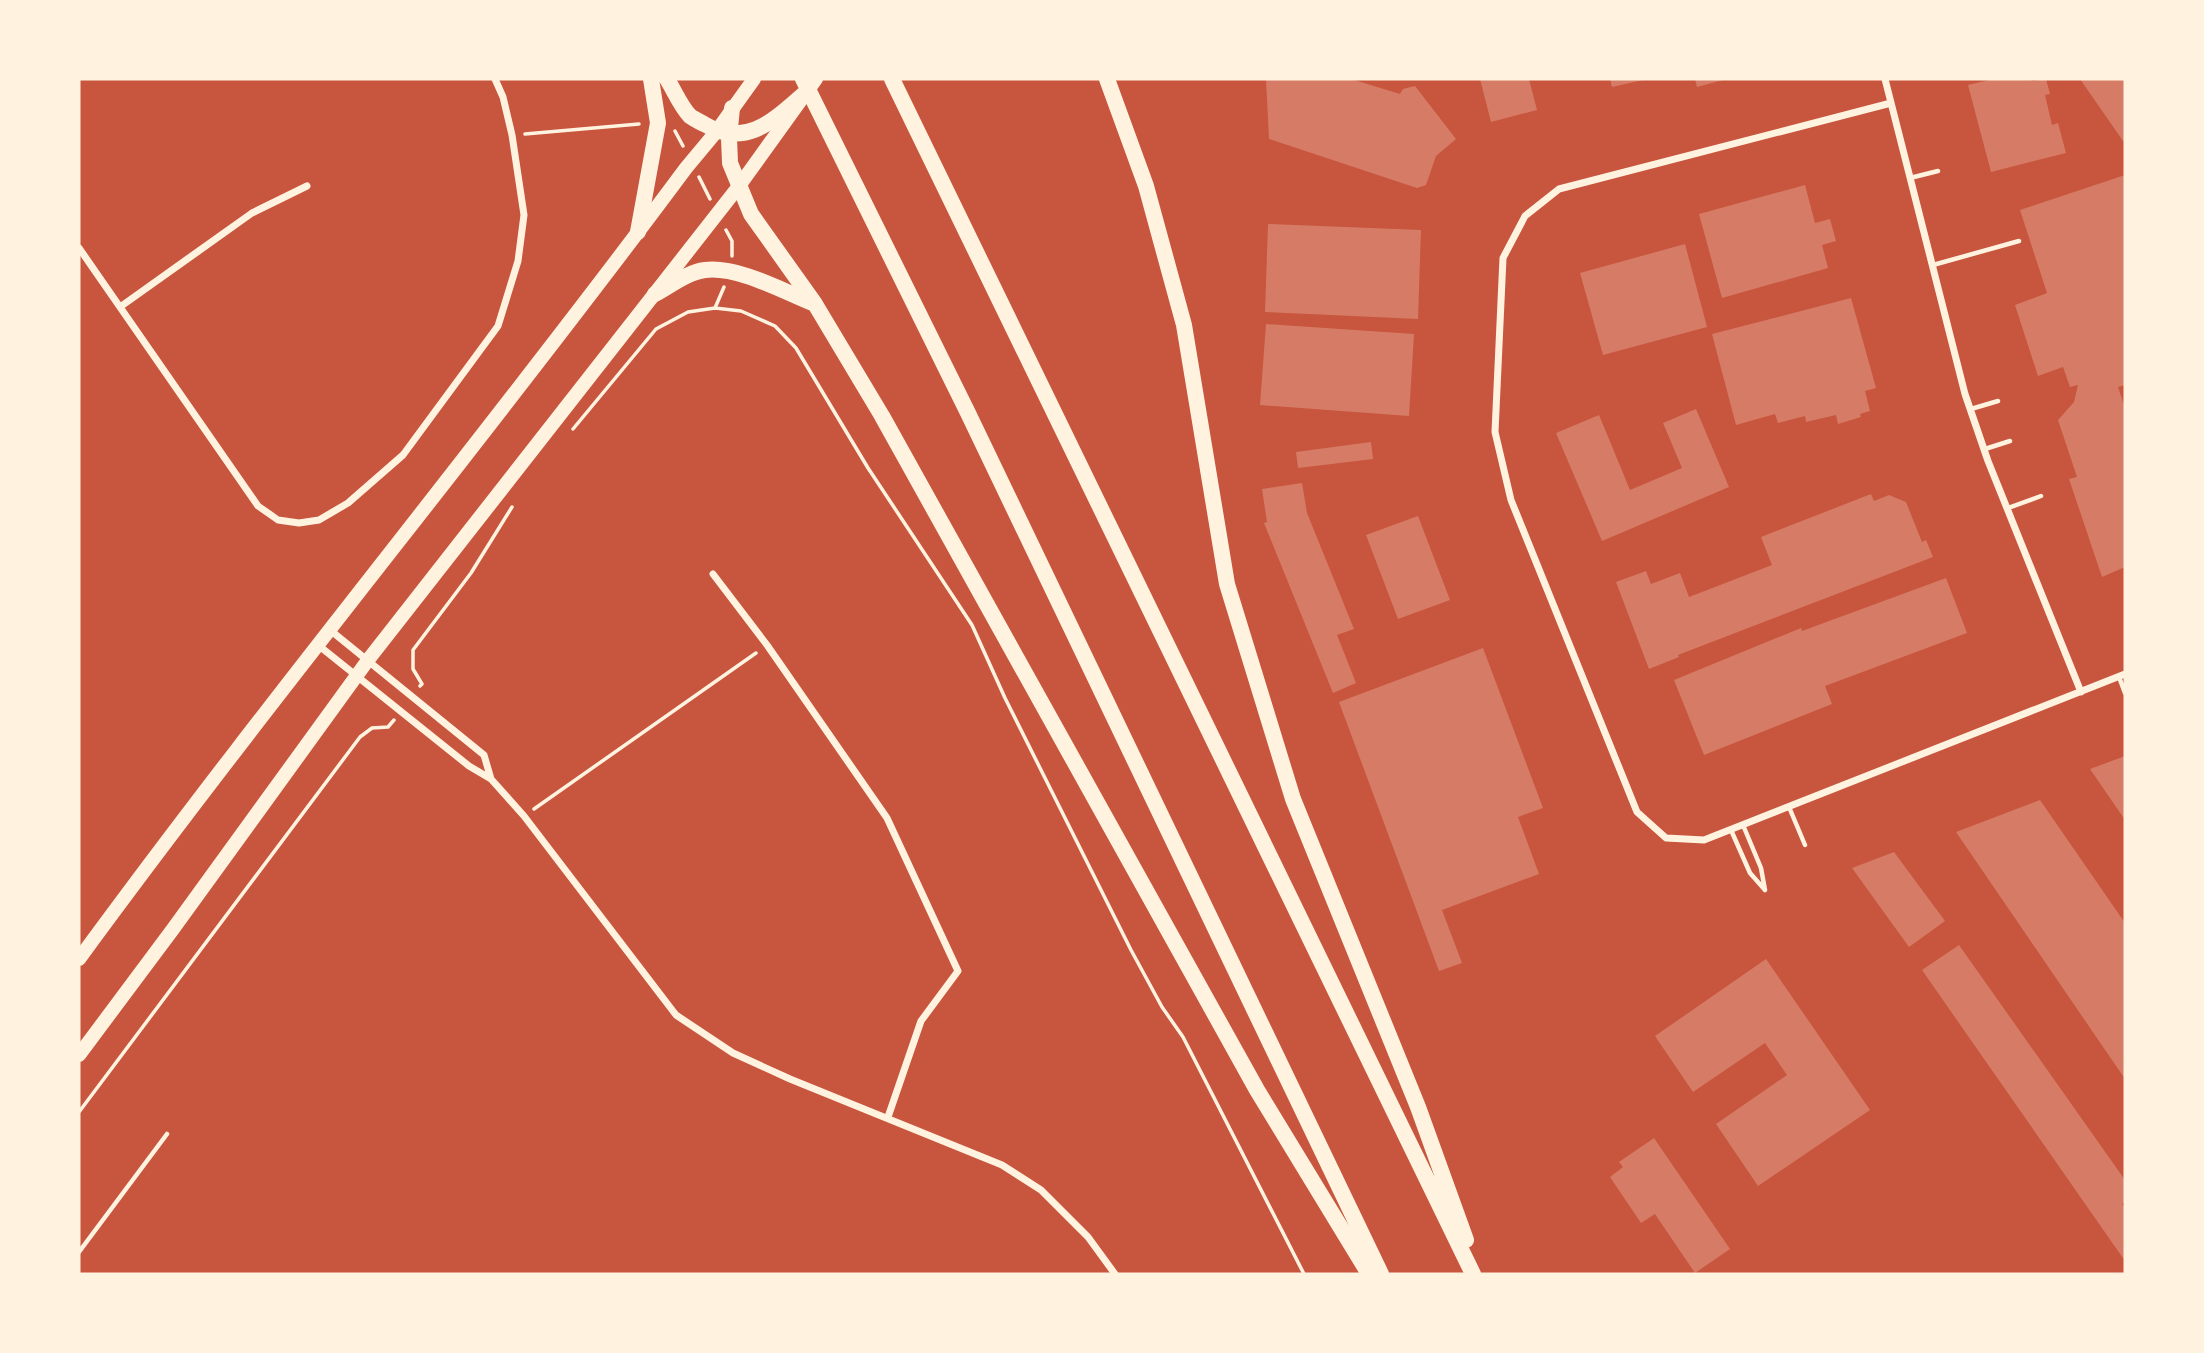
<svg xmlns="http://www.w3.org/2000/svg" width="2204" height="1353" viewBox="0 0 2204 1353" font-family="'Alegreya Sans',sans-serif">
	<rect width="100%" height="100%" fill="#c8553d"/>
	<!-- building -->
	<path fill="#d67c66" d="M 1266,79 L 1351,79 L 1400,94 L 1403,89 L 1415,86 L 1456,139 L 1436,156 L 1426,185 L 1417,188 L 1269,139 Z
		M 1480,79 L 1529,79 L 1537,110 L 1491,122 Z
		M 1610,79 L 1642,79 L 1643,80 L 1612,87 Z
		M 1695,79 L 1723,79 L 1723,80 L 1697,87 Z
		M 1993,79 L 2031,79 L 2032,81 L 2046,79 L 2050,94 L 2045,95 L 2052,125 L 2058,123 L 2066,153 L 1991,172 L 1968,85 Z
		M 2080,79 L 2125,79 L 2125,141 L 2123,141 Z
		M 2125,175 L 2125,385 L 2118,387 L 2125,408 L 2125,567 L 2102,577 L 2069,479 L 2077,477 L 2058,420 L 2074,402 L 2078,385 L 2070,387 L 2063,367 L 2038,376 L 2015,305 L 2047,293 L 2020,210 Z
		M 1805,185 L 1815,223 L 1830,219 L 1836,241 L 1822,245 L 1828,268 L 1722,298 L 1699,214 Z
		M 1268,224 L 1421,230 L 1418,319 L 1265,312 Z
		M 1685,244 L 1707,327 L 1603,355 L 1580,273 Z
		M 1851,298 L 1876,388 L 1865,391 L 1870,411 L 1860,414 L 1861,417 L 1838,424 L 1836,415 L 1806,422 L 1805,416 L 1778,423 L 1775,414 L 1736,425 L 1712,334 Z
		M 1266,324 L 1414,334 L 1409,416 L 1260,405 Z
		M 1696,409 L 1729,487 L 1602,541 L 1556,433 L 1599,415 L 1630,490 L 1682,468 L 1663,423 Z
		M 1371,442 L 1373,459 L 1298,468 L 1296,452 Z
		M 1302,483 L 1307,513 L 1354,629 L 1337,635 L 1356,683 L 1333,693 L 1264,523 L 1267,522 L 1262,489 Z
		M 1871,494 L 1874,501 L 1889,495 L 1906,502 L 1922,542 L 1926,540 L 1933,557 L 1678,655 L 1679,657 L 1649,669 L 1616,582 L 1646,571 L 1651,584 L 1680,573 L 1689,597 L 1772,565 L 1761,537 Z
		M 1418,516 L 1450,600 L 1398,619 L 1366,535 Z
		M 1946,578 L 1967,633 L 1825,686 L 1832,704 L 1704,755 L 1674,680 L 1801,628 L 1802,631 Z
		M 1483,648 L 1543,808 L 1518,817 L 1539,874 L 1442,910 L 1462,963 L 1439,971 L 1339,702 Z
		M 2125,756 L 2125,820 L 2090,769 Z
		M 2040,800 L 2125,923 L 2125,1079 L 1956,832 Z
		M 1894,852 L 1945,921 L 1909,947 L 1852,868 Z
		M 1959,945 L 2125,1180 L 2125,1202 L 2122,1204 L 2125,1208 L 2125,1261 L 1922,970 Z
		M 1766,959 L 1870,1110 L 1758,1186 L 1716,1124 L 1787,1075 L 1765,1043 L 1693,1092 L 1655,1036 Z
		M 1654,1138 L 1730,1249 L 1695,1273 L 1655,1214 L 1641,1223 L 1610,1177 L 1623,1167 L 1619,1162 Z"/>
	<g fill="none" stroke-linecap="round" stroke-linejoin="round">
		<!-- path -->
		<path stroke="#fff3e0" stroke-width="3.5" d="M 675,131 L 683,146
			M 525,134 L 639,124
			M 699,177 L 710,199
			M 726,230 L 732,241 L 732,256
			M 724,287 L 715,308 L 741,311 L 775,326 L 796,348 L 868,468 L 972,625 L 1005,698 L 1131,950 L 1162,1007 L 1183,1037 L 1304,1274
			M 573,429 L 656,329 L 688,312 L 715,308
			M 420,686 L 422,684 L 413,669 L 413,650 L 471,573 L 512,507
			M 534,809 L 756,653
			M 79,1112 L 360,737 L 372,728 L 388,727 L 394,720"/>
		<!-- service -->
		<path stroke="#fff3e0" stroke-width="4.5" d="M 1910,178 L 1938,171
			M 1933,265 L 2019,241
			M 1971,409 L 1998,401
			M 1985,449 L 2010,441
			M 2008,508 L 2041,496
			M 2119,677 L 2125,693
			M 1789,807 L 1805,845
			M 1743,825 L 1761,868 L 1765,890
			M 1731,830 L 1750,873 L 1765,890
			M 79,1252 L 167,1134"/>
		<!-- minor -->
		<path stroke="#fff3e0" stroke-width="7" d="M 1885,79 L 1965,394 L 1988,461 L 2081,692
			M 1891,103 L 1559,189 L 1525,216 L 1503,258 L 1495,432 L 1511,500 L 1637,812 L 1666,838 L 1704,840 L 2125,674
			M 79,248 L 258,506 L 278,520 L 299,523 L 319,520 L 348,503 L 403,455 L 498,326 L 518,261 L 524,215 L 512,135 L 503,97 L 495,79
			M 120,307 L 252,213 L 307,186
			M 713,574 L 767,645 L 887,818 L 958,971 L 921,1021 L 888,1117
			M 330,630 L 484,755 L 491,779
			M 318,645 L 469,766 L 491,779 L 524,816 L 676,1015 L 733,1053 L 790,1079 L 1002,1165 L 1041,1190 L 1088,1237 L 1115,1274"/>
		<!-- trunk -->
		<path stroke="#fff3e0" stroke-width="14" d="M 79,959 C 275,691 488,435 686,168 L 716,132 L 754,79
			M 79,1055 L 173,929 L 368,660 L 739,186 L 816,79"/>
		<!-- motorway -->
		<path stroke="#fff3e0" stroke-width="16" d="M 667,79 C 674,90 681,107 690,116 C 694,119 700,122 704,124 C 746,149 774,120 804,94
			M 803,79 L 968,413 L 1381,1274
			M 892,79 L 1473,1274
			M 1107,79 L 1146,186 L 1184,325 L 1227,584 L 1293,799 L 1418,1107 L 1466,1240
			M 732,108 L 729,138 L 730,163 L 751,214 L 815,304 L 882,416 L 1257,1090 L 1369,1274
			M 638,232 L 658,123 L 651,79
			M 655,294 C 670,286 688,272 705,270 C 739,266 784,292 815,304"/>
	</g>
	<!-- border -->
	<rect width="2204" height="1353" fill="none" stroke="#fff3e0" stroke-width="161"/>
</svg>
